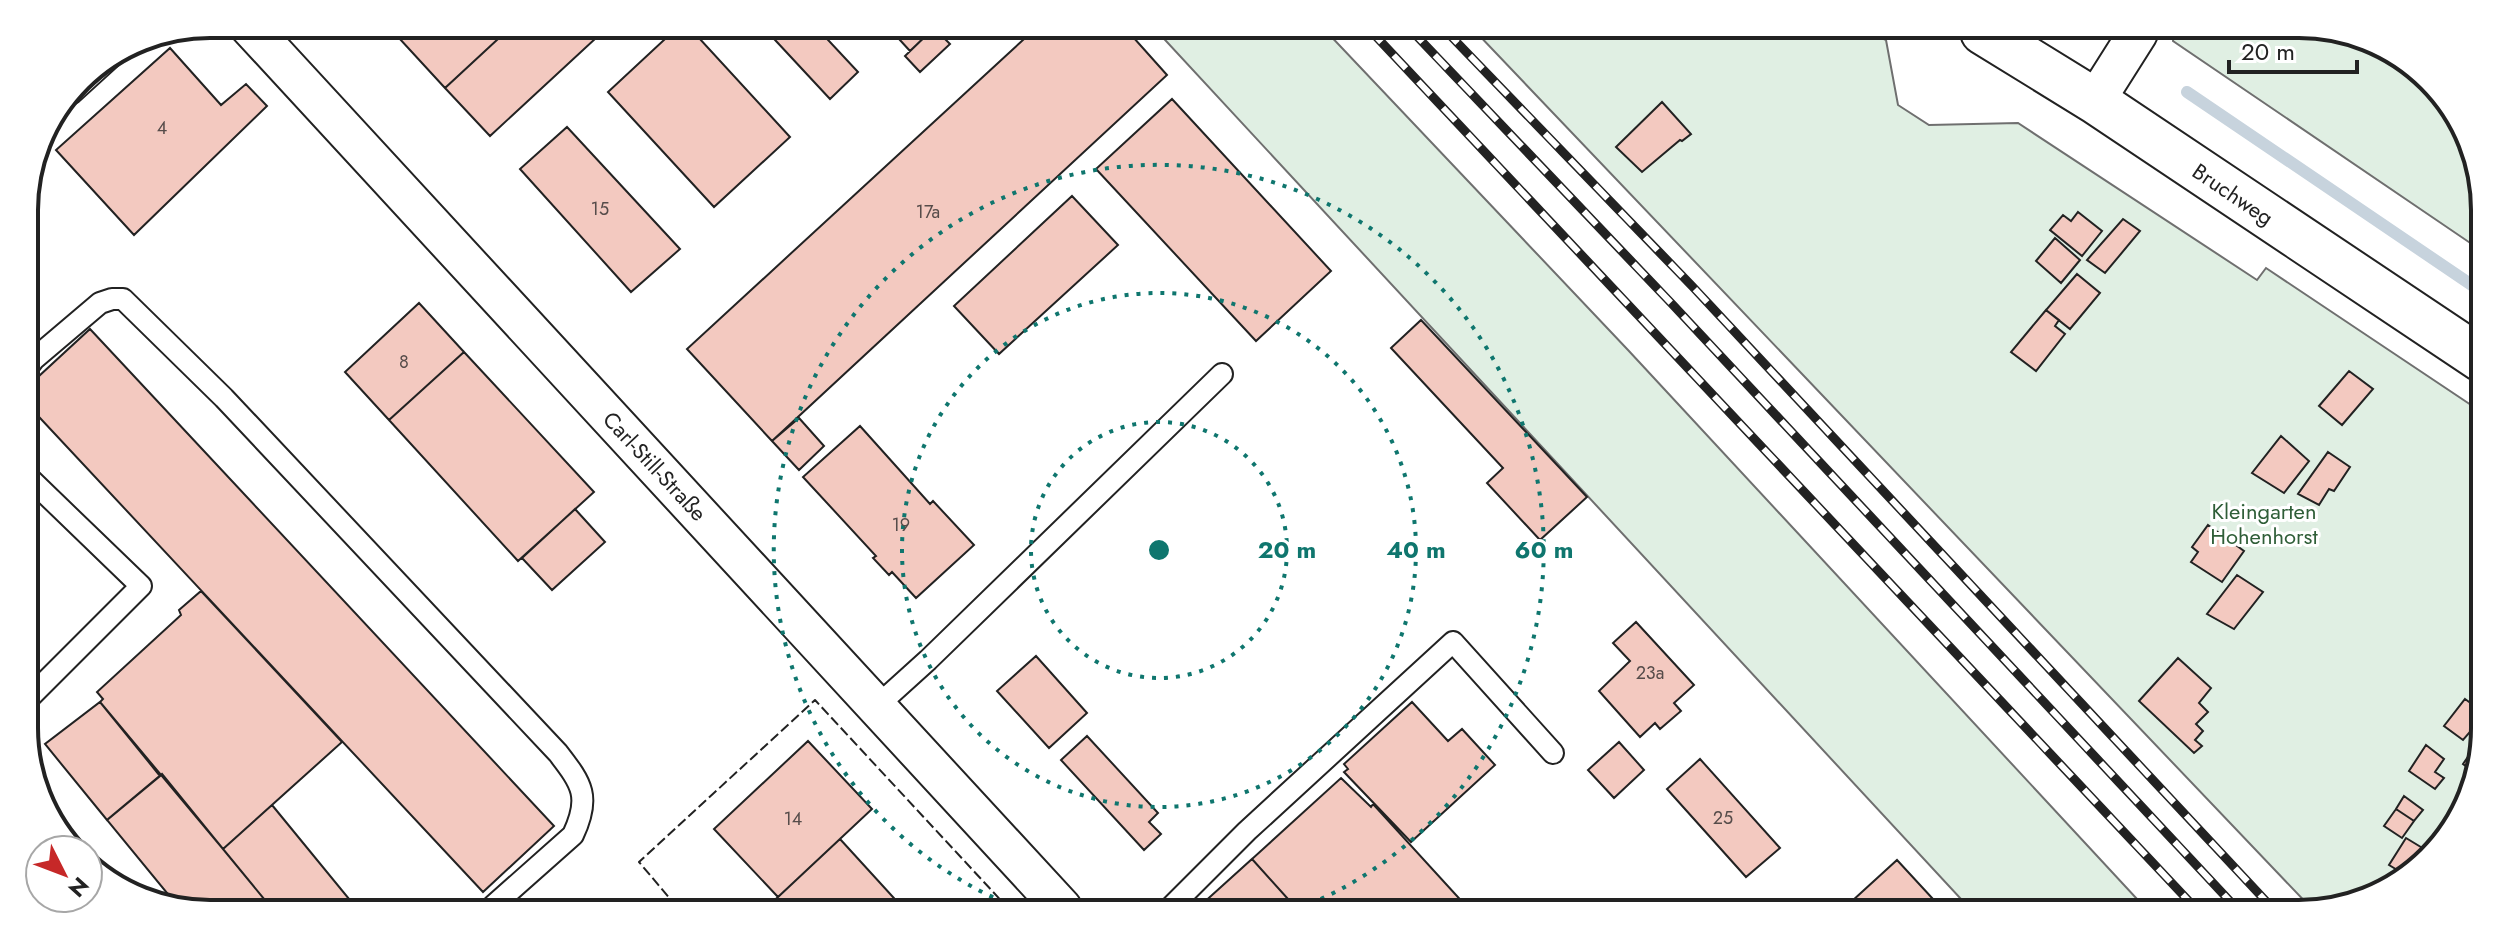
<svg xmlns="http://www.w3.org/2000/svg" width="2509" height="938" viewBox="0 0 2509 938" font-family="Jost,sans-serif">
	<rect width="100%" height="100%" fill="#fff"/>
	<!-- green -->
	<path fill="#e0efe3" stroke="#6f6f6f" stroke-width="2" d="M 1154,28 L 1324,29 L 1628,350 L 2150,913 L 1973,912 Z
		M 1474,30 L 1869,32 L 1886,40 L 1898,105 L 1929,125 L 2018,123 L 2257,280 L 2266,268 L 2480,411 L 2475,787 L 2412,875 L 2315,912 Z
		M 2174,33 L 2358,34 L 2439,88 L 2483,186 L 2482,251 L 2173,41 Z"/>
	<g fill="none" stroke-linecap="round" stroke-linejoin="round">
		<!-- stream -->
		<path stroke="#c7d3dd" stroke-width="12" d="M 2187,92 L 2482,292"/>
	</g>
	<!-- building -->
	<path fill="#f3c9c0" stroke="#222" stroke-width="2" d="M 387,25 L 513,25 L 445,88 Z
		M 513,25 L 609,26 L 490,136 L 445,88 Z
		M 679,26 L 688,26 L 790,137 L 714,207 L 608,92 Z
		M 763,27 L 816,27 L 858,72 L 830,99 Z
		M 888,27 L 935,27 L 910,51 Z
		M 934,28 L 950,44 L 920,72 L 905,56 Z
		M 1036,28 L 1125,28 L 1167,75 L 772,441 L 687,349 Z
		M 170,48 L 221,105 L 246,84 L 267,106 L 134,235 L 56,150 Z
		M 1172,99 L 1331,271 L 1256,341 L 1096,169 Z
		M 1662,102 L 1691,134 L 1682,141 L 1680,140 L 1642,172 L 1616,147 Z
		M 567,127 L 680,249 L 631,292 L 520,169 Z
		M 1072,196 L 1118,245 L 999,354 L 954,306 Z
		M 2078,212 L 2102,231 L 2082,256 L 2050,230 L 2063,215 L 2071,221 Z
		M 2123,219 L 2140,231 L 2105,273 L 2087,260 Z
		M 2055,238 L 2080,260 L 2061,283 L 2036,261 Z
		M 2077,274 L 2100,293 L 2070,329 L 2046,310 Z
		M 419,303 L 464,352 L 389,420 L 345,372 Z
		M 2046,310 L 2059,320 L 2055,326 L 2065,334 L 2036,371 L 2011,352 Z
		M 1421,320 L 1587,497 L 1540,540 L 1487,483 L 1503,468 L 1391,348 Z
		M 90,329 L 554,826 L 483,892 L 26,403 L 25,389 Z
		M 464,352 L 594,492 L 518,561 L 389,420 Z
		M 2349,371 L 2373,389 L 2342,425 L 2319,406 Z
		M 799,418 L 824,446 L 799,470 L 772,441 Z
		M 860,426 L 930,504 L 933,501 L 974,545 L 916,598 L 892,572 L 889,575 L 873,558 L 876,556 L 803,477 Z
		M 2281,436 L 2309,461 L 2284,493 L 2252,473 Z
		M 2328,452 L 2350,467 L 2334,491 L 2329,489 L 2319,505 L 2298,494 Z
		M 575,509 L 605,542 L 552,590 L 522,558 Z
		M 2208,525 L 2244,551 L 2222,582 L 2191,562 L 2198,552 L 2192,547 Z
		M 2237,575 L 2263,592 L 2234,629 L 2207,614 Z
		M 201,591 L 342,742 L 223,849 L 100,702 L 103,699 L 97,692 L 181,615 L 179,610 Z
		M 1636,622 L 1694,685 L 1674,703 L 1681,711 L 1660,729 L 1655,723 L 1640,737 L 1599,691 L 1630,661 L 1613,643 Z
		M 1036,656 L 1087,713 L 1049,748 L 997,691 Z
		M 2178,658 L 2211,688 L 2199,703 L 2208,712 L 2196,724 L 2203,731 L 2195,740 L 2202,746 L 2194,753 L 2139,701 Z
		M 2465,699 L 2476,707 L 2476,725 L 2463,740 L 2444,726 Z
		M 100,702 L 160,776 L 107,820 L 45,744 Z
		M 1412,702 L 1448,741 L 1462,729 L 1495,765 L 1411,842 L 1344,772 L 1348,769 L 1344,764 Z
		M 1087,736 L 1158,813 L 1149,822 L 1161,834 L 1144,850 L 1061,760 Z
		M 808,741 L 872,809 L 778,897 L 714,829 Z
		M 1619,742 L 1644,770 L 1614,798 L 1588,770 Z
		M 2426,745 L 2444,759 L 2435,772 L 2444,778 L 2435,789 L 2409,771 Z
		M 2472,751 L 2476,753 L 2475,773 L 2463,764 Z
		M 1700,759 L 1780,848 L 1746,877 L 1667,789 Z
		M 162,774 L 223,849 L 269,905 L 176,904 L 107,820 Z
		M 1341,778 L 1371,807 L 1373,804 L 1467,907 L 1464,910 L 1297,909 L 1252,859 Z
		M 2404,796 L 2423,810 L 2414,821 L 2396,809 Z
		M 272,805 L 354,905 L 269,905 L 223,849 Z
		M 2396,809 L 2414,821 L 2402,838 L 2384,826 Z
		M 2406,838 L 2429,852 L 2412,875 L 2409,877 L 2389,865 Z
		M 840,839 L 903,908 L 767,907 L 778,897 Z
		M 1252,859 L 1297,909 L 1205,909 L 1201,905 Z
		M 1897,860 L 1945,912 L 1840,912 Z"/>
	<g fill="none" stroke-linecap="round" stroke-linejoin="round">
		<!-- service casing -->
		<g stroke="#222" stroke-width="24">
			<path id="service" d="M 71,94 L 116,53
				M 25,371 L 34,359 L 100,303 L 112,299 L 123,299 L 224,398 L 558,753 C 582,784 591,797 573,835 L 493,906
				M 26,475 L 141,586 L 27,700
				M 876,707 L 928,660 L 1222,374
				M 1169,909 L 1247,831 L 1453,642 L 1553,753"/>
		</g>
		<!-- minor casing -->
		<g stroke="#222" stroke-width="42">
			<path id="minor" d="M 247,24 L 1062,908
				M 2095,101 L 2138,33"/>
		</g>
		<!-- tertiary casing -->
		<g stroke="#222" stroke-width="48">
			<path id="tertiary" d="M 1983,32 L 2095,101 L 2481,359"/>
		</g>
		<!-- service -->
		<use href="#service" stroke="#fff" stroke-width="20"/>
		<!-- minor -->
		<use href="#minor" stroke="#fff" stroke-width="38"/>
		<!-- tertiary -->
		<use href="#tertiary" stroke="#fff" stroke-width="44"/>
		<!-- rail casing -->
		<g stroke="#222" stroke-width="9">
			<path id="rail" d="M 1369,29 L 2200,913
				M 1410,29 L 1673,305 L 2241,913
				M 1445,30 L 1692,286 L 2277,913"/>
		</g>
		<!-- rail -->
		<use href="#rail" stroke="#fff" stroke-width="6" stroke-dasharray="18" stroke-linecap="butt"/>
		<!-- fence -->
		<path stroke="#222" stroke-width="2" stroke-dasharray="10 4" stroke-linecap="butt" d="M 677,907 L 639,862 L 815,700 L 1008,908"/>
	</g>
	<!-- distance rings -->
	<g fill="none" stroke="#0f766e" stroke-width="4" stroke-dasharray="4 8">
		<circle cx="1159" cy="550" r="128"/>
		<circle cx="1159" cy="550" r="257"/>
		<path d="M1015 907A385 385 0 1 1 1300 908"/>
	</g>
	<g text-anchor="middle" stroke-width="6" stroke-linejoin="round" paint-order="stroke">
		<!-- number labels -->
		<g font-size="18" fill="#564c4a">
			<text x="162" y="134">4</text>
			<text x="600" y="215">15</text>
			<text x="928" y="218">17a</text>
			<text x="404" y="368">8</text>
			<text x="901" y="531">19</text>
			<text x="1650" y="679">23a</text>
			<text x="1723" y="824">25</text>
			<text x="793" y="825">14</text>
		</g>
		<!-- street labels -->
		<g font-size="22" fill="#222" stroke="#fff">
			<text transform="translate(2233 194) rotate(34)" y="8">Bruchweg</text>
			<text transform="translate(655 466) rotate(47)" y="8">Carl-Still-Straße</text>
		</g>
		<!-- park labels -->
		<g font-size="22" fill="#2f5e38" stroke="#fff">
			<text x="2264" y="519">Kleingarten<tspan x="2264" dy="25">Hohenhorst</tspan></text>
		</g>
	</g>
	<!-- crop -->
	<path d="M0 0H2509V938H0ZM210 38H2299A172 172 0 0 1 2471 210V728A172 172 0 0 1 2299 900H210A172 172 0 0 1 38 728V210A172 172 0 0 1 210 38Z" fill="#fff" fill-rule="evenodd"/>
	<path fill="none" stroke="#222" stroke-width="4" d="M210 38H2299A172 172 0 0 1 2471 210V728A172 172 0 0 1 2299 900H210A172 172 0 0 1 38 728V210A172 172 0 0 1 210 38Z"/>
	<circle cx="1159" cy="550" r="12" fill="#0f766e" stroke="#fff" stroke-width="4"/>
	<g font-size="24" text-anchor="middle" font-weight="bold" fill="#0f766e" stroke="#fff" stroke-width="6" stroke-linejoin="round" paint-order="stroke">
		<text x="1287" y="558">20 m</text>
		<text x="1416" y="558">40 m</text>
		<text x="1544" y="558">60 m</text>
	</g>
	<!-- north arrow -->
	<g transform="translate(64 874) rotate(132)"><circle r="38" fill="#ffffff" stroke="#a7a7a7" stroke-width="2"/>
	<path d="M0-6L14 30L0 20L-14 30Z" fill="#c62828"/>
	<text y="-12" font-size="22" font-weight="bold" text-anchor="middle" fill="#222222">N</text>
	</g>
	<!-- scale -->
	<path d="M2229 60v12h128v-12" fill="none" stroke="#222222" stroke-width="4"/>
	<text x="2241" y="60" font-size="24" fill="#222222" stroke="#ffffff" stroke-width="6" paint-order="stroke">20 m</text>
</svg>
